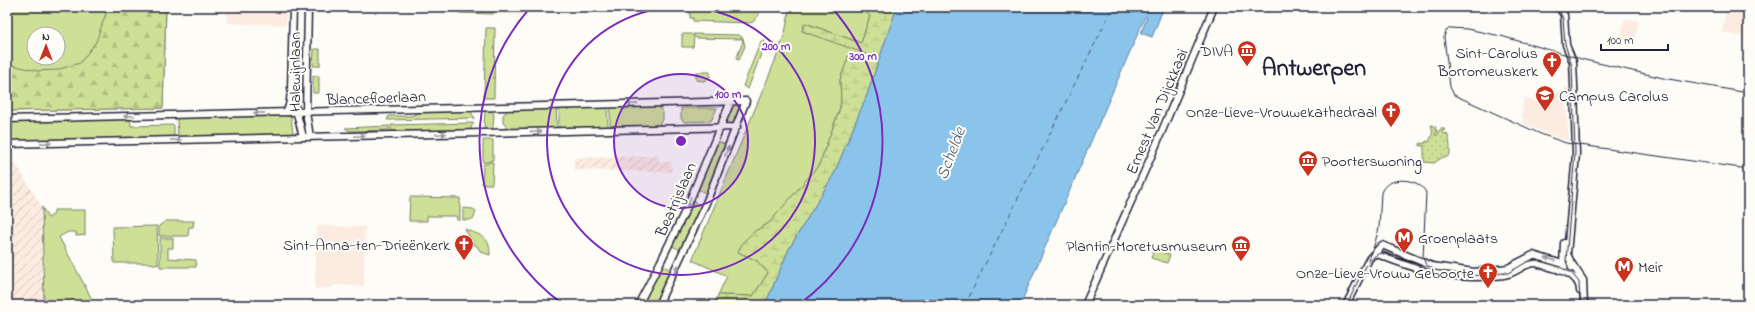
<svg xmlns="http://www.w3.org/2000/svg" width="1755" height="312" viewBox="0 0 1755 312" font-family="'Indie Flower',sans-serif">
	<defs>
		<pattern id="industrial-furrows" width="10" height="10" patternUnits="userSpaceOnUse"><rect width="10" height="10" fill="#fcebe0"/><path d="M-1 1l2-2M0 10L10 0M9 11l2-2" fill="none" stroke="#d8c9c1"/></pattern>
		<pattern id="forest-firs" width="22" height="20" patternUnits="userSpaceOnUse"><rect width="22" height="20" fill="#cde095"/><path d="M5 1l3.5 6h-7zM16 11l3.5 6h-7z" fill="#b0c081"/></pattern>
		<pattern id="wetland-marsh" width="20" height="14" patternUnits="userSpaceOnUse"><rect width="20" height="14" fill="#cde095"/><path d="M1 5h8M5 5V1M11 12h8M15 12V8" fill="none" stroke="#b0c081"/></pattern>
		<pattern id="garden-dots" width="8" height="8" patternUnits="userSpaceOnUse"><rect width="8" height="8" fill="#cde095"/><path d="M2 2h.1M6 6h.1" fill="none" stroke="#b0c081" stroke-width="1.8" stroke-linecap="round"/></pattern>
	</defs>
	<rect width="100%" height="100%" fill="#fdfcf7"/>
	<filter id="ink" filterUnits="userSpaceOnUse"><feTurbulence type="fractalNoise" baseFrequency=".025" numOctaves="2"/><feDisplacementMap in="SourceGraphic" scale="8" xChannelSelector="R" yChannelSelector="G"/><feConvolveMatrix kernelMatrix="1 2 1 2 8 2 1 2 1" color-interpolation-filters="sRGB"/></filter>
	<g filter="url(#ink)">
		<!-- built -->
		<path fill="#fcebe0" d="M 227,7 L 286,7 L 286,25 L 227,23 Z
			M 460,7 L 524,7 L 524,15 L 459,13 Z
			M 1727,7 L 1748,7 L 1748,38 L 1722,32 Z
			M 1624,19 L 1639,21 L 1635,40 L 1633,40 L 1632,42 L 1621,39 Z
			M 1565,87 L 1568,87 L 1568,93 L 1565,94 L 1569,141 L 1550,135 L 1522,123 L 1524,118 L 1521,116 L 1524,98 L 1540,102 L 1541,93 L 1565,92 Z
			M 320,226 L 365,227 L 364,286 L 333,285 L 332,288 L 315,289 L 316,230 L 317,227 Z"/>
		<!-- industrial -->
		<path fill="url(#industrial-furrows)" d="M 7,153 L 9,153 L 42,207 L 44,305 L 7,305 Z
			M 659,156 L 659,162 L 671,162 L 672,172 L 574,170 L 574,158 Z"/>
		<!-- green -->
		<path fill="#cde095" stroke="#788168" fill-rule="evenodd" d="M 7,7 L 166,7 L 163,108 L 7,111 ZM 34,34 L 58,34 L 58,58 L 34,58 Z
			M 460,7 L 493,7 L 493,14 L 459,13 Z
			M 690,7 L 759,7 L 759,15 L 753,22 L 749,23 L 693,21 L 693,18 L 690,18 Z
			M 790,7 L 860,7 L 870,16 L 861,43 L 805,23 L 802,31 L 866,53 L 864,60 L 849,55 L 840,80 L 841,102 L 839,111 L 819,165 L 777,215 L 769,223 L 755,231 L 739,252 L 757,261 L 768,273 L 753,296 L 718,295 L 727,276 L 692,260 L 775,61 L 785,33 Z
			M 486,28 L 495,28 L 494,98 L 484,98 Z
			M 682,34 L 691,34 L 694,37 L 693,47 L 682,47 Z
			M 693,34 L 739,35 L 743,38 L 745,46 L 739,60 L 736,59 L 742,44 L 743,39 L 696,38 Z
			M 764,40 L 765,43 L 748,89 L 743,86 L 761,41 Z
			M 314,49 L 320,49 L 320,66 L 313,66 Z
			M 696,72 L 710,72 L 710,77 L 704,81 L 696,80 Z
			M 313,76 L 319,76 L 319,93 L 313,93 Z
			M 733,104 L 739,104 L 742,106 L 735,123 L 728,124 L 725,122 Z
			M 660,106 L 660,109 L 663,112 L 663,120 L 660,122 L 660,126 L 610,127 L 610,107 Z
			M 607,107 L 608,127 L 559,128 L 559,108 Z
			M 556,108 L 557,128 L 506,129 L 506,126 L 503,123 L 503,115 L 506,112 L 506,109 Z
			M 681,108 L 717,108 L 711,121 L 684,122 L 681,119 Z
			M 471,110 L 472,114 L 475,118 L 387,120 L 389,116 L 411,116 L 424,111 Z
			M 490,110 L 494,114 L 493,127 L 491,130 L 488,130 L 484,127 L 485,111 Z
			M 286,115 L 291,117 L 293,133 L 291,134 L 178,137 L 177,117 Z
			M 130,118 L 131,126 L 174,125 L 174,137 L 7,141 L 7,121 Z
			M 474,123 L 471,127 L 471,130 L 391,131 L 391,125 Z
			M 389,126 L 389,130 L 350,131 L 345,128 Z
			M 483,140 L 493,140 L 493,160 L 483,163 Z
			M 716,141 L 727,145 L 708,194 L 697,189 L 698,186 L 699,187 L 717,143 Z
			M 491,162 L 493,162 L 492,184 L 482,184 L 483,165 Z
			M 410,197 L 460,198 L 460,220 L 457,220 L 456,216 L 427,216 L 427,221 L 409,221 Z
			M 695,202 L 702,207 L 683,251 L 672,246 L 690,205 L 691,203 Z
			M 42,207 L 48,218 L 54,214 L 54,210 L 85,210 L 85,235 L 76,236 L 76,232 L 68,232 L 59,237 L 95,305 L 44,305 Z
			M 463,208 L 473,209 L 476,211 L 474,218 L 470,220 L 463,220 Z
			M 166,221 L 194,221 L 193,227 L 189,227 L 188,236 L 159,236 L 159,226 Z
			M 157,226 L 158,265 L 150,263 L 114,263 L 113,227 Z
			M 465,229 C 481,236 490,235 490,255 L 481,252 L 476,245 L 474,245 Z
			M 160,238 L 173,238 L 173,248 L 168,248 L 168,258 L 196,260 L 196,267 L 160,267 Z
			M 1154,249 L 1170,255 L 1167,263 L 1151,258 Z
			M 662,265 L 673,271 L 656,305 L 640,305 Z"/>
		<!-- forest -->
		<path fill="url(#forest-firs)" stroke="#788168" d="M 108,7 L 166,7 L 163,108 L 7,111 L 7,64 L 38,71 L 56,70 L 80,63 L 96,42 Z"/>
		<!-- wetland -->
		<path fill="url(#wetland-marsh)" stroke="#788168" d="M 860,7 L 897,7 L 867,95 L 834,174 L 789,249 L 765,305 L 714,305 L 718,295 L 753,296 L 768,273 L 757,261 L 738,252 L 743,242 L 755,231 L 769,223 L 819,165 L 839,111 L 841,102 L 840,80 L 849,55 L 863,60 L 866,54 L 802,31 L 805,23 L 861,43 L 870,16 Z"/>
		<!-- garden -->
		<path fill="url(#garden-dots)" stroke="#788168" d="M 1431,125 L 1436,127 L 1435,129 L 1438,131 L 1435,133 L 1436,136 L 1442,127 L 1445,130 L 1442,131 L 1444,134 L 1447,133 C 1450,142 1450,144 1450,154 L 1447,157 L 1443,157 L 1434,163 L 1424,162 L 1424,146 L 1420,146 L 1420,143 L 1424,144 L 1425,142 L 1426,143 L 1426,141 L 1428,142 C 1433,137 1433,130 1431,125 Z"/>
		<!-- water -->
		<path fill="#8bc4ea" stroke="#6183a4" d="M 897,7 L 1164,7 L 1152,37 L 1141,33 L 1147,17 L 1145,17 L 1020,305 L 765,305 L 789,249 L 834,174 L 867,95 Z"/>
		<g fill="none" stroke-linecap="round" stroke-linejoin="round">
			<!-- ferry -->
			<path stroke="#475b78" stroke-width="1" stroke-dasharray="5 4" stroke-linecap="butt" d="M 965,305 L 1113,7"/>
			<!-- secondary casing -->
			<g stroke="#22223b" stroke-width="9">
				<path id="secondary" d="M 293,7 L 291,90 L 303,137
					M 308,7 L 306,112 L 310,137
					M 1559,7 L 1564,15 L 1566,45 L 1573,62 L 1574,85 L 1576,154 L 1567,254 L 1572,264 L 1583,280 L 1584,305
					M 286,112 L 289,106 L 291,93
					M 7,119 L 746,101 L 706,203 L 658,305
					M 7,144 L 737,127
					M 1375,253 C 1418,271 1457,282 1504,275 C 1516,274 1523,263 1535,263 C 1551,268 1580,271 1580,291
					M 1563,266 L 1564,243
					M 638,305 L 660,263 L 687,207 L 731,101
					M 1085,305 L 1154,150 L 1214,7
					M 1346,305 L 1369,259 L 1382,245 L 1432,266 L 1474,272 L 1508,268 L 1533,255 L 1563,264 L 1575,269"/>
			</g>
			<!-- secondary -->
			<use href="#secondary" stroke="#fdfcf7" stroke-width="6"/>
			<!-- tram -->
			<path stroke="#22223b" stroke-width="1" d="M 1558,7 L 1563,19 L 1565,44 L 1572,66 L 1575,152 L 1566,261 L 1569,270 L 1579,282 L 1580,305
				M 1748,93 L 1663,78 L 1585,60 L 1501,36 L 1467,29 L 1450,28 L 1446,31 L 1444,37 L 1450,87 L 1454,95 L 1543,135 L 1566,143 L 1748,169
				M 1368,259 L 1374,246 L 1379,228 L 1381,193 C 1386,175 1420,177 1426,193 L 1423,258 L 1426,265 L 1434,269
				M 1347,305 C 1354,291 1366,256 1381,253 L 1427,269 L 1471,276 L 1508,273 L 1527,262 L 1536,260 L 1560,267 L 1571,273"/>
		</g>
		<!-- one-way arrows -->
		<defs><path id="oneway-solid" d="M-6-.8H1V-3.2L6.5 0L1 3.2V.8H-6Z"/></defs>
		<g fill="#9a9aa2">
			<use href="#oneway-solid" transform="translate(632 104) rotate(179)"/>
			<use href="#oneway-solid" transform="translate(259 113) rotate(179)"/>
			<use href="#oneway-solid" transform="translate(129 116) rotate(178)"/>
			<use href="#oneway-solid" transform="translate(536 132) rotate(-1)"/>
			<use href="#oneway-solid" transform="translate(441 134) rotate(-2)"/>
			<use href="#oneway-solid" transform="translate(360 136) rotate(-2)"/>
			<use href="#oneway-solid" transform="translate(176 140) rotate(-1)"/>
			<use href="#oneway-solid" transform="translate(46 143) rotate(-1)"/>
			<use href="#oneway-solid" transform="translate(727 151) rotate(-68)"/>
			<use href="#oneway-solid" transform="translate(689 202) rotate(114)"/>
			<use href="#oneway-solid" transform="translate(1550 259) rotate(-161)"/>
			<use href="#oneway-solid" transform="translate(676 270) rotate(-65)"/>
		</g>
	</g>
	<!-- distance rings -->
	<circle cx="681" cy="141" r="67" fill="#7b2cbf" fill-opacity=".12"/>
	<g fill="none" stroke="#7b2cbf" stroke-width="2">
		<circle cx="681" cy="141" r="67"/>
		<path d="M682 7A134 134 0 1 1 680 7"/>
		<path d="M564 305A201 201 0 0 1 530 8M832 8A201 201 0 0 1 798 305"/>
	</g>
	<!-- icons -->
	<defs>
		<g id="museum-pin" transform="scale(1)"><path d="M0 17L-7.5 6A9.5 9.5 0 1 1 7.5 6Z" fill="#c8321e" stroke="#fdfcf7"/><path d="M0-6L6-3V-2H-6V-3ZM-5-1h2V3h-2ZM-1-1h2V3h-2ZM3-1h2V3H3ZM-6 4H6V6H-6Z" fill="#fff"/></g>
		<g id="church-pin" transform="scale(1)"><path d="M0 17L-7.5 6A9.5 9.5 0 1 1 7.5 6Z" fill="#c8321e" stroke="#fdfcf7"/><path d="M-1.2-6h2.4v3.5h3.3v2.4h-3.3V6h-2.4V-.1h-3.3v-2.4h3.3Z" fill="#fff"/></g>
		<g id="university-pin" transform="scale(1)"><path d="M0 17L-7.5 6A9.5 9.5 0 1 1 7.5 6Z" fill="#c8321e" stroke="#fdfcf7"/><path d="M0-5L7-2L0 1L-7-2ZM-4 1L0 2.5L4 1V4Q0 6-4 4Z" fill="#fff"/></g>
		<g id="metro-pin" transform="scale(1)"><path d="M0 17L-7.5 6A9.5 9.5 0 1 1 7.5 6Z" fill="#c8321e" stroke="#fdfcf7"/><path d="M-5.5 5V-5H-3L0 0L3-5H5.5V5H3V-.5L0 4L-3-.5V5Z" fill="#fff"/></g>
	</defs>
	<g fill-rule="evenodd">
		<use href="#museum-pin" x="1247" y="50"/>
		<use href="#church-pin" x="1552" y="61"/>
		<use href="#university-pin" x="1545" y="95"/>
		<use href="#church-pin" x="1391" y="111"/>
		<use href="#museum-pin" x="1308" y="160"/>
		<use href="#metro-pin" x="1404" y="237"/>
		<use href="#church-pin" x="464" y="244"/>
		<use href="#museum-pin" x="1241" y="245"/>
		<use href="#metro-pin" x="1624" y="266"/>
		<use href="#church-pin" x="1488" y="272"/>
	</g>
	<g text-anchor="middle" stroke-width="4" stroke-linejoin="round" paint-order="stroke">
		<!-- poi labels -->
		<g font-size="16" fill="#22223b" stroke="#fdfcf7" text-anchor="end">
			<text x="1233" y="56">DIVA</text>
			<text x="1538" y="58">Sint-Carolus<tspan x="1538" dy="18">Borromeuskerk</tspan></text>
			<text x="1559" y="101" text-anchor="start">Campus Carolus</text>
			<text x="1377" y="117">Onze-Lieve-Vrouwekathedraal</text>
			<text x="1322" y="166" text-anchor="start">Poorterswoning</text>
			<text x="1418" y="243" text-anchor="start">Groenplaats</text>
			<text x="450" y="250">Sint-Anna-ten-Drieënkerk</text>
			<text x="1227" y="251">Plantin-Moretusmuseum</text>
			<text x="1638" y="272" text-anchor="start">Meir</text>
			<text x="1474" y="278">Onze-Lieve-Vrouw Geboorte</text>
		</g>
		<!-- street labels -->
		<g font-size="16" fill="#22223b" stroke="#fdfcf7">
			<text transform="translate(294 72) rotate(-90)" y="6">Halewijnlaan</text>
			<text transform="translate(376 97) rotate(-2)" y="6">Blancefloerlaan</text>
			<text transform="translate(1156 111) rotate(-67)" y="6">Ernest Van Dijckkaai</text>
			<text transform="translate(675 199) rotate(-66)" y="6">Beatrijslaan</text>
		</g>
		<!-- water labels -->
		<g font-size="17" font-style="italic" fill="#475b78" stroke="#fdfcf7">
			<text transform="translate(950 153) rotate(-69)" y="6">Schelde</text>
		</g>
		<!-- town labels -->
		<g font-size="24" font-weight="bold" fill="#22223b" stroke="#fdfcf7">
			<text x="1314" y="75">Antwerpen</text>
		</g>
	</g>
	<circle cx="681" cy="141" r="6" fill="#7b2cbf" stroke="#fdfcf7" stroke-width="2"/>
	<g font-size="12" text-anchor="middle" font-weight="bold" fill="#7b2cbf" stroke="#fdfcf7" stroke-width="4" stroke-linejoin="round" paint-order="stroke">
		<text x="776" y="50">200 m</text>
		<text x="863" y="60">300 m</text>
		<text x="728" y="98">100 m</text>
	</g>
	<!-- margin -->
	<rect width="1755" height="312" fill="none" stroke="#fdfcf7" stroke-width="24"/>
	<rect x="12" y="12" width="1731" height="288" fill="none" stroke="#22223b" stroke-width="1.5" filter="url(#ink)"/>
	<!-- north arrow -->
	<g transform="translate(46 46)"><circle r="19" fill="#fdfcf7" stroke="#a5a5ac"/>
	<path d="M0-3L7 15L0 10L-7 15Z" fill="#c8321e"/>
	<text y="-6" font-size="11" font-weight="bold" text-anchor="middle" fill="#22223b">N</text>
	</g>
	<!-- scale -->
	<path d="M1601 44v6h67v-6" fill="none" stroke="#22223b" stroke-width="2"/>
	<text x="1607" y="44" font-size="12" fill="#22223b" stroke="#fdfcf7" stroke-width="3" paint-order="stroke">100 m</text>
</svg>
